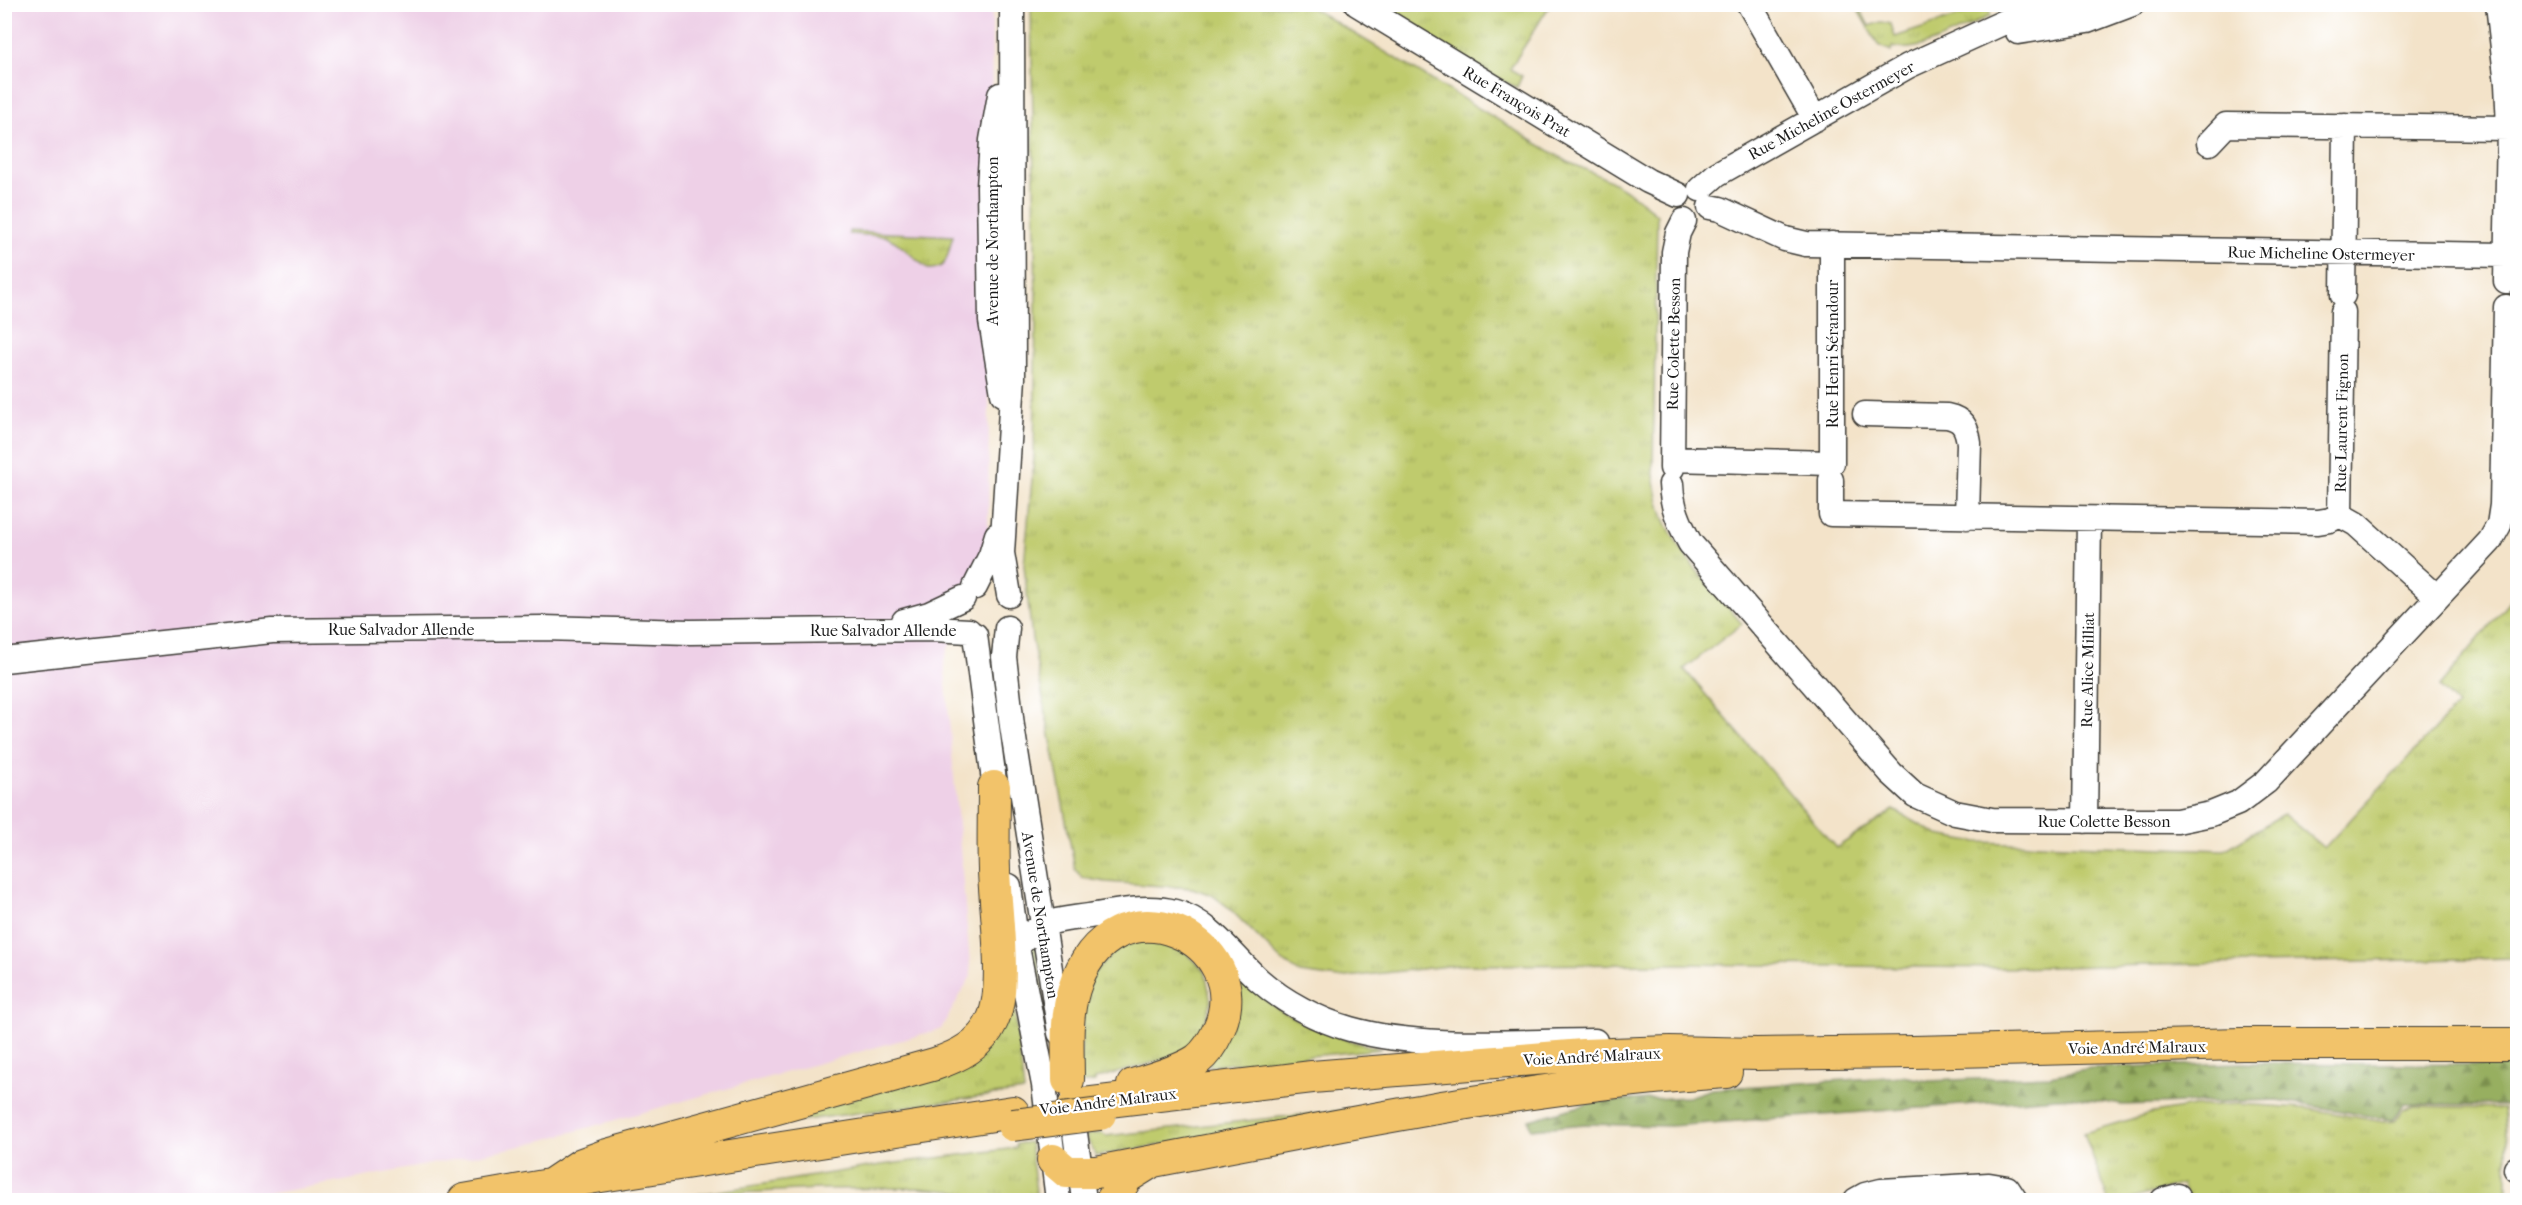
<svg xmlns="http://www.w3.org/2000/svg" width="2522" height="1205" viewBox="0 0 2522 1205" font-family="'IM FELL French Canon',serif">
	<defs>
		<pattern id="grass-tufts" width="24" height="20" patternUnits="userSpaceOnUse" patternTransform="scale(1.5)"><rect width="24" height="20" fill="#bfcb6d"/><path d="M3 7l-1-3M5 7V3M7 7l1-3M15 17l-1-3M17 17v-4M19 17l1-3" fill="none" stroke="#a4ae5e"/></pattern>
		<pattern id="forest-firs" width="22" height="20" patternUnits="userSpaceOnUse" patternTransform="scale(1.5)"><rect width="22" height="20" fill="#97af60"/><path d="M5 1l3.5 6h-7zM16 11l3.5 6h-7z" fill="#7a8e4e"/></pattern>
	</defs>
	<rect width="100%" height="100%" fill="#fff"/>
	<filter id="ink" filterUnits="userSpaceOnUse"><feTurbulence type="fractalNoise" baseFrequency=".0167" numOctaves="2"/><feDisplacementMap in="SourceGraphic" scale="12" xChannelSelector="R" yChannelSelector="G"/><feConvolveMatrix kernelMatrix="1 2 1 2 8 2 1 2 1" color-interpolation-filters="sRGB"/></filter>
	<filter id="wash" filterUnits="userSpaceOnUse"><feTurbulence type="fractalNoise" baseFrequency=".008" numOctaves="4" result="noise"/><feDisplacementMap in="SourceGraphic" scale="24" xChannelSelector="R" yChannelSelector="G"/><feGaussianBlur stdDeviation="1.35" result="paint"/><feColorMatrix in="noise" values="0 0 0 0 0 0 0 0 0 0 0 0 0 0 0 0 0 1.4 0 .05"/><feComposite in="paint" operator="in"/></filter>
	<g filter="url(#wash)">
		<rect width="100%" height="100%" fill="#f3e3c9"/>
		<!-- built -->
		<path fill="#eed0e7" d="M 5,5 L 992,5 L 988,540 L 944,660 L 971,976 L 941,1029 L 522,1146 L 344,1181 L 231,1200 L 5,1200 Z"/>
		<!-- grass -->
		<path fill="url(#grass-tufts)" stroke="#6e7444" stroke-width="1.5" d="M 1031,5 L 1307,5 L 1568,162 C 1600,175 1633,190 1657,215 L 1653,469 C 1656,488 1659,510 1668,527 C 1686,563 1717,593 1742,624 L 1684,669 L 1836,848 L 1894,810 L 1938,835 L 1977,842 L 2225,850 L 2283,814 L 2324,848 L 2457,705 L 2439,687 L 2517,592 L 2517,958 L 1997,968 L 1678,964 L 1457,965 L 1338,978 L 1300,973 L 1281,960 L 1228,907 L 1212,895 L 1192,888 L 1106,882 L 1082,878 L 1075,869 L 1032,639 L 1024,565 L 1034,458 L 1036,306 Z
			M 1375,5 L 1550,5 L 1510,69 L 1522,76 L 1517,87 L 1502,81 Z
			M 1855,5 L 1858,5 L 1869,26 L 1881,22 L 1891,24 L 1895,37 L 1974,11 L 1972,5 L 1989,5 L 1990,16 C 1965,27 1919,55 1892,47 L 1891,51 L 1878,45 Z
			M 849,231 L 953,236 C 947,252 950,270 928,269 L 896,242 L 885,236 L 849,234 Z
			M 1035,935 L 1050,1042 L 1044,1043 L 1027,945 Z
			M 1147,939 L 1183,950 L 1205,971 L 1211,1002 L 1201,1035 L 1180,1055 L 1095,1079 L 1095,1082 L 1079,1084 L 1084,1002 L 1092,975 L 1119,947 Z
			M 1007,944 L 1024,1091 L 752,1127 L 965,1066 Z
			M 1229,966 C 1272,1015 1319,1034 1381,1049 L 1209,1066 Z
			M 2239,1104 L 2305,1108 L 2384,1122 L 2394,1121 L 2403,1110 L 2412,1106 L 2504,1108 L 2507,1141 L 2507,1200 L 2233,1200 L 2231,1197 L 2222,1200 L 2187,1200 L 2182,1184 L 2129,1200 L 2108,1200 L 2084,1133 L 2148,1114 L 2193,1106 Z
			M 1393,1105 L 1096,1156 L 1085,1135 L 1102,1133 L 1106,1136 Z
			M 1030,1142 L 1037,1200 L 987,1200 L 951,1191 L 918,1188 L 818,1189 L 696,1195 L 881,1165 L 1016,1148 L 1016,1144 Z"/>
		<!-- forest -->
		<path fill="url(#forest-firs)" stroke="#5a663e" stroke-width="1.5" d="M 2241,1063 L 2517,1065 L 2517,1105 L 2405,1104 L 2392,1120 L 2278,1100 L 2122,1105 L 2072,1097 L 1670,1126 L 1585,1124 L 1531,1129 L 1529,1120 L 1595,1102 L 1688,1097 L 1712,1089 L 1903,1076 L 1928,1081 L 2050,1076 L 2091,1068 Z"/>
	</g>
	<g filter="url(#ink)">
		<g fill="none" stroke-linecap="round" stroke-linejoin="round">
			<!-- minor casing -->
			<g stroke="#3c3a36" stroke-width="27">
				<path id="minor" d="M 1357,4 L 1648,181 L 1678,195
					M 1749,4 L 1815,119
					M 2498,4 L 2507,84 L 2509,128
					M 2018,32 L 2087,21 L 2132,4
					M 1000,95 L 992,140 L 989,187 L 991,321 L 1003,394
					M 2209,143 L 2226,125 L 2509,128 L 2506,281
					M 1700,189 L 1717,174 L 1908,66 L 2009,20 L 2067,4
					M 1710,207 L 1720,209 L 1785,239 L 1806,244 L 2506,255
					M 2343,295 L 2345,126
					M 2343,312 L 2340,515 L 2356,524 L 2437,597
					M 1865,414 L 1947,416 C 1963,419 1967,428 1969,443 L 1967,517
					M 1672,459 L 1832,463 L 1832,244
					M 1672,468 L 1674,252 L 1678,233 L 1684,221
					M 1831,480 L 1831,514 L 2318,522 L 2330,520 L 2340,515
					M 1671,484 C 1672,507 1679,523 1690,543 L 1891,773 L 1915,795 L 1955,813 L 1992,820 L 2177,821 L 2211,814 L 2238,803 L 2266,782 L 2490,541 L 2499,525 L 2502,505 L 2506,307
					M 975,587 L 991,555 L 997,535
					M 1009,595 L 1002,553 L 1013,378 L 1012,4
					M 904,621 L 929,614 L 963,598
					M 1007,628 L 1004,657 L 1012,726 L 1060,1033
					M 975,635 L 997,804
					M 4,660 L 272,631 L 543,628 L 690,632 L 933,629 L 969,631
					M 2085,821 L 2089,519
					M 1009,886 L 1017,947 L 1044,1085 L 1058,1200
					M 1017,947 C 1041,919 1054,921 1089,916 C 1117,912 1147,905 1175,912 C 1210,921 1233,957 1259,980 C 1284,1002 1318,1020 1350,1029 C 1425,1050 1518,1041 1595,1041
					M 1071,1103 L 1084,1200
					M 2516,1169 L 2518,1169
					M 1856,1200 L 1865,1195 L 1881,1191 L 1989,1185 L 2007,1188 L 2015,1200
					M 2163,1200 L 2178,1196"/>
			</g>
			<!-- major casing -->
			<g stroke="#3c3a36" stroke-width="34">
				<path id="major" d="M 1068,1080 C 1068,1050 1065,1018 1074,989 C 1111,870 1260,940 1218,1031 C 1213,1042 1207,1052 1197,1060 C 1179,1072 1154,1078 1133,1085
					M 1075,1105 L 1312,1077 L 1583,1055 L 1670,1052 L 1757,1054 L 1913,1052 L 2242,1044 L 2518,1044
					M 1053,1160 L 1067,1172 L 1096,1172 C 1305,1133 1514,1086 1726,1072
					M 552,1184 L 582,1164 L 604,1156 L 935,1064 C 959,1056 981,1045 992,1021 C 1008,989 995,909 994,870 C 993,843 994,815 994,787
					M 464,1200 L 601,1176 L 1013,1112
					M 1112,1200 L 1127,1177 L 1148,1164"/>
			</g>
			<!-- minor -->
			<use href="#minor" stroke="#fff" stroke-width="24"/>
			<!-- major -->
			<use href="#major" stroke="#f2c36a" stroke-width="32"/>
			<!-- major-bridge casing -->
			<g stroke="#3c3a36" stroke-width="34" stroke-linecap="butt">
				<path id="major-bridge" d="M 1013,1125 L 1100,1114"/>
			</g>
			<!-- major-bridge -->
			<use href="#major-bridge" stroke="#f2c36a" stroke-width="32"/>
		</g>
	</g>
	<g text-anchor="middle" stroke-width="4.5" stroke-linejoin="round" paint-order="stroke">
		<!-- street labels -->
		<g font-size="16" fill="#1c1c1c" stroke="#fff">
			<text transform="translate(1517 101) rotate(31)" y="6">Rue François Prat</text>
			<text transform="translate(1831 110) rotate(-29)" y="6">Rue Micheline Ostermeyer</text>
			<text transform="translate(992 241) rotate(-90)" y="6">Avenue de Northampton</text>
			<text transform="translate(2321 253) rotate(1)" y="6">Rue Micheline Ostermeyer</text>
			<text transform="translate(1673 344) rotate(-89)" y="6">Rue Colette Besson</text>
			<text transform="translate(1832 354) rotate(-90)" y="6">Rue Henri Sérandour</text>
			<text transform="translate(2341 423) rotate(-89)" y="6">Rue Laurent Fignon</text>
			<text x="401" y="635">Rue Salvador Allende</text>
			<text x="883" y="636">Rue Salvador Allende</text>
			<text transform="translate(2087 670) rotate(-89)" y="6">Rue Alice Milliat</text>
			<text x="2104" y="827">Rue Colette Besson</text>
			<text transform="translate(1041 915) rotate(81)" y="6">Avenue de Northampton</text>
			<text transform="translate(2137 1047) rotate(-1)" y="6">Voie André Malraux</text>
			<text transform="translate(1592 1056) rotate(-3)" y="6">Voie André Malraux</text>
			<text transform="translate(1108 1101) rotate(-7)" y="6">Voie André Malraux</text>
		</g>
	</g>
	<!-- margin -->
	<rect width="2522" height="1205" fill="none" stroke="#fff" stroke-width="24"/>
</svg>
